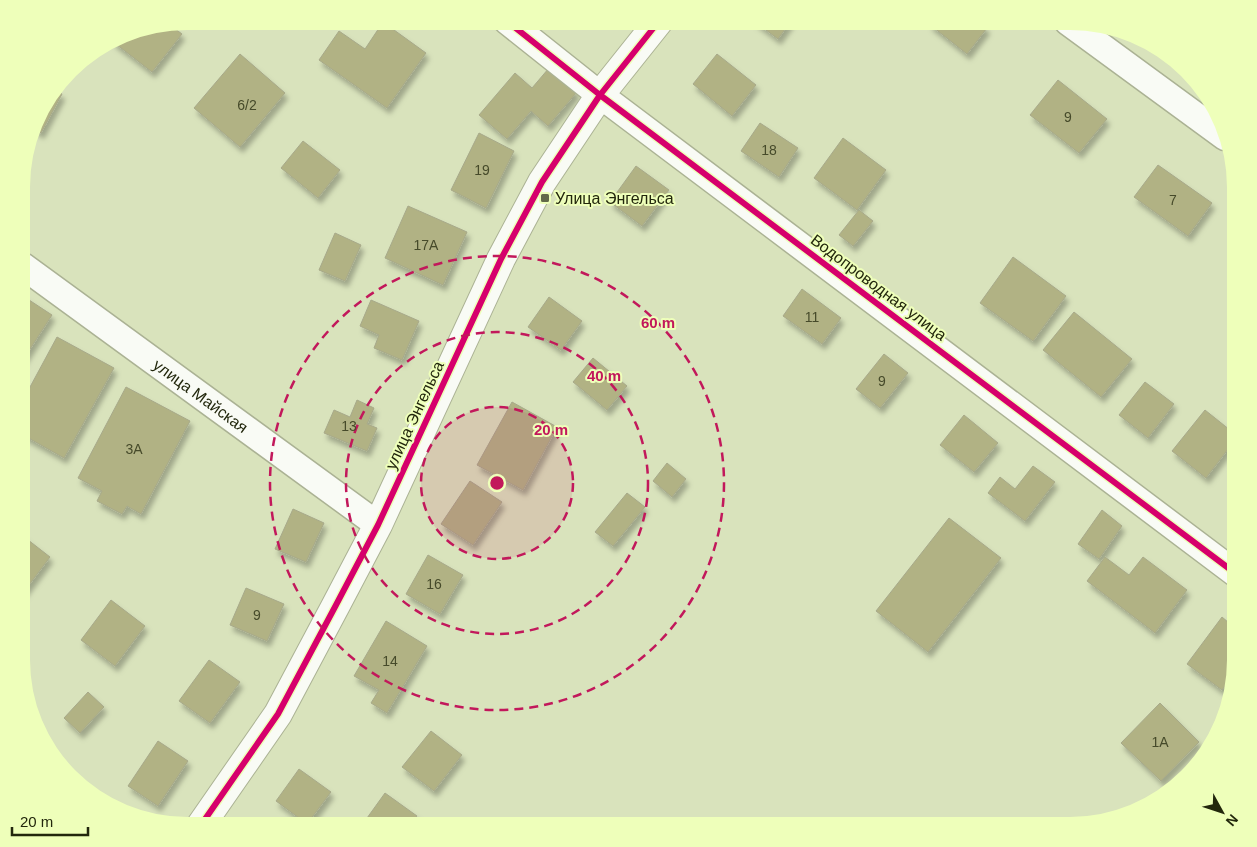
<svg xmlns="http://www.w3.org/2000/svg" width="1257" height="847" viewBox="0 0 1257 847" font-family="Arial,sans-serif">
	<defs>
		<filter id="shadow"><feDropShadow dx="3" dy="5.5" stdDeviation="2.5" flood-color="#0004"/></filter>
	</defs>
	<rect width="100%" height="100%" fill="#d9e3bc"/>
	<!-- building -->
	<path fill="#b1b284" stroke="#a7a98a" filter="url(#shadow)" d="M 754,21 L 791,21 L 778,39 Z
		M 383,22 L 426,53 L 387,108 L 319,60 L 339,31 L 365,49 Z
		M 931,22 L 978,22 L 987,28 L 967,54 L 929,24 Z
		M 170,25 L 182,34 L 152,72 L 112,41 L 124,34 Z
		M 240,54 L 285,93 L 240,147 L 194,108 Z
		M 717,54 L 756,85 L 732,116 L 693,84 Z
		M 549,68 L 577,92 L 548,126 L 531,111 L 507,139 L 479,115 L 515,73 L 532,88 Z
		M 1058,80 L 1107,119 L 1079,153 L 1030,115 Z
		M 56,91 L 62,94 L 41,133 L 34,129 L 39,114 Z
		M 760,123 L 798,148 L 779,177 L 741,151 Z
		M 479,133 L 514,151 L 486,208 L 451,190 Z
		M 843,138 L 886,170 L 857,210 L 814,178 Z
		M 303,141 L 340,170 L 318,198 L 281,168 Z
		M 1158,165 L 1212,203 L 1188,236 L 1134,197 Z
		M 636,166 L 669,190 L 642,226 L 610,202 Z
		M 408,206 L 467,232 L 443,285 L 385,258 Z
		M 859,210 L 873,221 L 853,246 L 839,235 Z
		M 335,233 L 361,245 L 345,281 L 319,270 Z
		M 1013,257 L 1066,296 L 1033,341 L 980,303 Z
		M 802,289 L 841,318 L 822,344 L 783,316 Z
		M 23,296 L 52,315 L 23,360 Z
		M 549,297 L 582,321 L 561,350 L 528,327 Z
		M 371,300 L 419,321 L 402,360 L 374,348 L 379,335 L 360,326 Z
		M 1074,312 L 1132,359 L 1101,397 L 1043,350 Z
		M 57,337 L 114,368 L 64,458 L 23,435 L 23,400 Z
		M 884,354 L 908,373 L 880,408 L 856,389 Z
		M 593,358 L 627,386 L 607,410 L 573,382 Z
		M 1145,382 L 1174,404 L 1148,438 L 1119,415 Z
		M 126,387 L 190,421 L 141,514 L 127,506 L 122,514 L 97,501 L 102,491 L 78,478 Z
		M 357,400 L 374,408 L 367,424 L 377,428 L 367,451 L 324,433 L 334,410 L 350,417 Z
		M 512,402 L 557,427 L 523,490 L 477,465 Z
		M 1205,410 L 1235,434 L 1235,440 L 1206,478 L 1172,451 Z
		M 964,415 L 998,443 L 974,472 L 940,445 Z
		M 667,463 L 686,479 L 672,497 L 653,481 Z
		M 1033,466 L 1055,482 L 1025,521 L 988,493 L 1000,477 L 1015,489 Z
		M 470,481 L 502,502 L 473,545 L 441,524 Z
		M 627,493 L 645,507 L 613,546 L 595,532 Z
		M 293,509 L 324,523 L 306,562 L 275,549 Z
		M 1102,510 L 1122,526 L 1099,559 L 1078,544 Z
		M 949,518 L 1001,558 L 928,652 L 876,611 Z
		M 23,536 L 50,557 L 23,593 Z
		M 428,555 L 463,575 L 440,614 L 406,594 Z
		M 1105,557 L 1129,575 L 1143,557 L 1187,590 L 1155,633 L 1087,581 Z
		M 246,588 L 284,604 L 267,641 L 230,625 Z
		M 111,600 L 145,626 L 115,666 L 81,640 Z
		M 1222,617 L 1235,628 L 1235,674 L 1222,690 L 1187,664 Z
		M 386,621 L 427,646 L 387,713 L 371,703 L 379,690 L 354,676 Z
		M 209,660 L 240,682 L 210,723 L 179,701 Z
		M 88,692 L 104,707 L 80,733 L 64,718 Z
		M 1160,703 L 1199,742 L 1161,781 L 1121,743 Z
		M 431,731 L 462,755 L 434,791 L 402,767 Z
		M 158,741 L 188,761 L 158,806 L 128,786 Z
		M 299,769 L 331,792 L 307,824 L 276,801 Z
		M 385,793 L 417,816 L 410,825 L 362,825 Z"/>
	<g fill="none" stroke-linecap="round" stroke-linejoin="round">
		<!-- minor casing -->
		<g stroke="#abb294" stroke-width="29">
			<g id="minor">
				<path d="M 507,21 L 600,95 L 1235,573"/>
				<path d="M 1068,22 L 1225,137"/>
				<path id="s1" d="M 23,266 L 378,525"/>
			</g>
		</g>
		<!-- tertiary casing -->
		<g stroke="#abb294" stroke-width="30">
			<path id="tertiary" d="M 201,825 L 278,714 L 336,605 L 378,525 L 501,259 L 542,182 L 600,95 L 659,21"/>
		</g>
		<!-- minor -->
		<use href="#minor" stroke="#f9fbf5" stroke-width="26"/>
		<!-- tertiary -->
		<use href="#tertiary" stroke="#f9fbf5" stroke-width="28"/>
		<!-- cycleway casing -->
		<g stroke="#eeffba" stroke-width="9">
			<path id="cycleway" d="M 507,21 L 600,95 L 1235,573
				M 201,825 L 278,714 L 336,605 L 378,525 L 501,259 L 542,182 L 600,95 L 659,21"/>
		</g>
		<!-- cycleway -->
		<use href="#cycleway" stroke="#d6006c" stroke-width="6"/>
	</g>
	<!-- distance rings -->
	<circle cx="497" cy="483" r="76" fill="#c2185b" fill-opacity=".12"/>
	<g fill="none" stroke="#c2185b" stroke-width="2.5" stroke-dasharray="9 6">
		<circle cx="497" cy="483" r="76"/>
		<circle cx="497" cy="483" r="151"/>
		<circle cx="497" cy="483" r="227"/>
	</g>
	<!-- markers -->
	<rect fill="#62694a" stroke="#eeffba" stroke-width="2" x="540" y="193" width="10" height="10" rx="2.5"/>
	<g text-anchor="middle" stroke-width="4" stroke-linejoin="round" paint-order="stroke">
		<!-- number labels -->
		<g font-size="14" fill="#464a2a">
			<text x="247" y="110">6/2</text>
			<text x="1068" y="122">9</text>
			<text x="769" y="155">18</text>
			<text x="482" y="175">19</text>
			<text x="1173" y="205">7</text>
			<text x="426" y="250">17А</text>
			<text x="812" y="322">11</text>
			<text x="882" y="386">9</text>
			<text x="349" y="431">13</text>
			<text x="134" y="454">3А</text>
			<text x="434" y="589">16</text>
			<text x="257" y="620">9</text>
			<text x="390" y="666">14</text>
			<text x="1160" y="747">1А</text>
		</g>
		<!-- poi labels -->
		<g font-size="16" fill="#22270c" stroke="#eeffba" text-anchor="start">
			<text x="555" y="204">Улица Энгельса</text>
		</g>
		<!-- street labels -->
		<g font-size="16" fill="#22270c" stroke="#eeffba">
			<text transform="translate(879 287) rotate(37)" y="6">Водопроводная улица</text>
			<text dy="6" stroke="none"><textPath href="#s1" startOffset="220">улица Майская</textPath></text>
			<text transform="translate(414 415) rotate(-65)" y="6">улица Энгельса</text>
		</g>
	</g>
	<!-- crop -->
	<path d="M0 0H1257V847H0ZM187 30H1070A157 157 0 0 1 1227 187V660A157 157 0 0 1 1070 817H187A157 157 0 0 1 30 660V187A157 157 0 0 1 187 30Z" fill="#eeffba" fill-rule="evenodd"/>
	<circle cx="497" cy="483" r="8" fill="#c2185b" stroke="#eeffba" stroke-width="2.5"/>
	<g font-size="15" text-anchor="middle" font-weight="bold" fill="#c2185b" stroke="#eeffba" stroke-width="4" stroke-linejoin="round" paint-order="stroke">
		<text x="658" y="328">60 m</text>
		<text x="604" y="381">40 m</text>
		<text x="551" y="435">20 m</text>
	</g>
	<!-- north arrow -->
	<g transform="translate(1222 812) rotate(130)" stroke="#eeffba" stroke-width="4" paint-order="stroke">
	<path d="M0-4L9 19L0 12L-9 19Z" fill="#22270c"/>
	<text y="-8" font-size="14" font-weight="bold" text-anchor="middle" fill="#22270c">N</text>
	</g>
	<!-- scale -->
	<path d="M12 827v8h76v-8" fill="none" stroke="#22270c" stroke-width="2.5"/>
	<text x="20" y="827" font-size="15" fill="#22270c" stroke="#eeffba" stroke-width="4" paint-order="stroke">20 m</text>
</svg>
